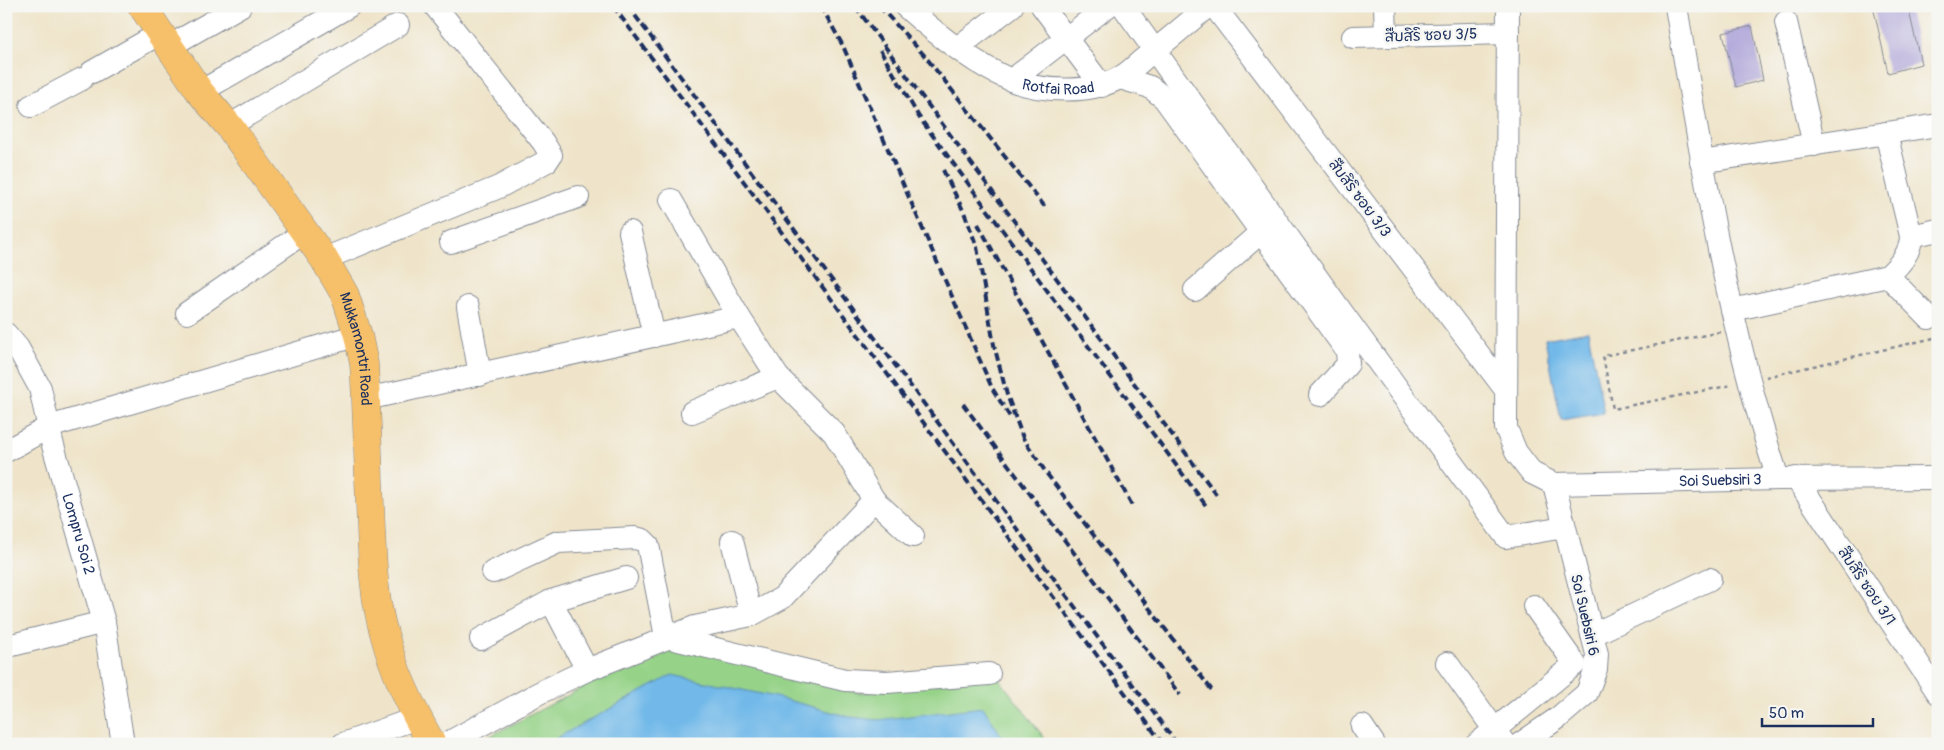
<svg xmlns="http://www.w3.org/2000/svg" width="1944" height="750" viewBox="0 0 1944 750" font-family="Pangolin,'Playpen Sans Thai',sans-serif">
	<rect width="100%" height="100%" fill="#f6f6f2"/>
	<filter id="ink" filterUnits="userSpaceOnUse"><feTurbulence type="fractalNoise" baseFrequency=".02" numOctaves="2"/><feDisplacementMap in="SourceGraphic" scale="10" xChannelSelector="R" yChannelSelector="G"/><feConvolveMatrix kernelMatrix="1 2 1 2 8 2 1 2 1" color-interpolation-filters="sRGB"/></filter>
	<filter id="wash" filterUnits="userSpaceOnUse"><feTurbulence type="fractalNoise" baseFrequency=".0096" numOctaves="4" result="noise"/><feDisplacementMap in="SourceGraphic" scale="20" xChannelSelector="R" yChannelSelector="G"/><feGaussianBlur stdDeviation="1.12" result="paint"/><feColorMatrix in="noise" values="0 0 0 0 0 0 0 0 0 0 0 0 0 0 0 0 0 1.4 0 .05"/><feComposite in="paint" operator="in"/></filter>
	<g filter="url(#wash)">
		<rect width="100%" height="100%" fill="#efe4c9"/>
		<!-- green -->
		<path fill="#96d388" stroke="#588173" d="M 666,644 L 768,666 L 859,693 L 997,676 L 1049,744 L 475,744 Z"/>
		<!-- water -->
		<path fill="#72b9e9" stroke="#4674a4" d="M 1588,331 L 1604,413 L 1561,420 L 1545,339 Z
			M 672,675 L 780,698 L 850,717 L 878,720 L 983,707 L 1007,744 L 727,744 L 675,739 L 665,744 L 551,744 L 553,740 Z"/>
		<g id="blocks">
			<!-- building -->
			<path fill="#a79dd7" d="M 1873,6 L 1908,6 L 1921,64 L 1888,73 Z
				M 1752,26 L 1763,80 L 1736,87 L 1723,33 Z"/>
		</g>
	</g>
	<g filter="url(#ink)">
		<use href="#blocks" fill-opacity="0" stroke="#858a94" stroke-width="1"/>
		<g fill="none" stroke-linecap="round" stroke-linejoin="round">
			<!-- minor casing -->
			<g stroke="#858a94" stroke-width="24">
				<g id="minor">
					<path id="s1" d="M 905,6 C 935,33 974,64 1011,80 C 1041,92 1091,94 1119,78 C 1129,73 1137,64 1146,57 C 1167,41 1188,23 1208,6"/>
					<path d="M 1042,6 L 1102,86"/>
					<path d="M 1123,6 L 1346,318 L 1506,537 L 1564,527"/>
					<path d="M 1214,6 L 1506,390"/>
					<path d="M 1385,6 L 1386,36"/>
					<path id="s2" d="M 1508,6 L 1506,428 L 1516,452 L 1532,473 L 1554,484 L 1778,479 L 1938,478"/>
					<path d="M 1676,6 C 1702,165 1728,325 1778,479"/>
					<path d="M 1786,22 L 1814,145"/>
					<path d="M 1353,37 L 1508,33"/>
					<path d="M 168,47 L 240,6"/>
					<path d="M 957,48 L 1012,6"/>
					<path d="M 92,72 L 159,34"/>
					<path d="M 1120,78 L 1150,87 L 1164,98 L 1347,351 L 1348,364 L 1320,395"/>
					<path d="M 1012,80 L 1108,6"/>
					<path d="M 200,92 L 349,6"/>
					<path d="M 31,106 L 82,79"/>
					<path d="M 229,126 L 398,25"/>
					<path d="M 1701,162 L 1938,125"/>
					<path d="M 671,200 L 739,317 L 778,377 L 834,433 L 874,500 L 913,536"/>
					<path d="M 630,232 L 654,336"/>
					<path d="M 1911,236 L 1938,230"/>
					<path d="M 451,242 L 578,197"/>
					<path d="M 324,259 L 499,187 L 547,161 L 551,155 L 543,142 L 435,6"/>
					<path d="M 1888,276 L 1929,318"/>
					<path d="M 1195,290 L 1260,233"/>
					<path d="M 468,307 L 480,375"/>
					<path d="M 1732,310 L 1888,276 C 1900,264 1911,253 1911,236 L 1886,133"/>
					<path d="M 187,313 L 306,231"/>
					<path id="s3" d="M 6,334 L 18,348 L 40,388 L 52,442 L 104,622 L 123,744"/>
					<path d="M 366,399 L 739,317"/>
					<path d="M 692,412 L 778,377"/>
					<path d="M 6,451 L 49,427 L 358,335"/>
					<path d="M 1796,478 L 1938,693"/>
					<path d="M 732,541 L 751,615"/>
					<path d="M 493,572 L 558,542 L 635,538 L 643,540 L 648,545 L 666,637 L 845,680 L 887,682 L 989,674"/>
					<path d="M 551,601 L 587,670"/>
					<path d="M 1592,635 L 1710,579"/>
					<path d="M 481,639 L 551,601 L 626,578"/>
					<path d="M 6,645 L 12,645 L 104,622"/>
					<path d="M 1447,663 L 1504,743"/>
					<path d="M 1362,726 L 1374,744"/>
					<path d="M 343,744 L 417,718"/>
					<path d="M 446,744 L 539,693 L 587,670 L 695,627 L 751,615 L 782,598 L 874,500"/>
					<path d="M 1477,744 L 1575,664 L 1534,606"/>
					<path d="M 1520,744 L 1558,718 L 1587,693 L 1596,669 L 1597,654 L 1554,484"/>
				</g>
			</g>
			<!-- major casing -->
			<g stroke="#858a94" stroke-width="29">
				<g id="major">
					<path id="s4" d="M 142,6 L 200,92 L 229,126 L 324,259 L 345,295 L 358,335 L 364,364 C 367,411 368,458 370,505 C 372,549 372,594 385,637 C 395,674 413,711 432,744"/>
				</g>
			</g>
			<!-- path -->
			<path stroke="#858a94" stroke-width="2.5" stroke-dasharray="4 4" stroke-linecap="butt" d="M 1720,332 L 1603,356 L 1613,409 L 1732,385
				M 1766,377 L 1938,337"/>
			<!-- minor -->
			<use href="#minor" stroke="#fff" stroke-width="22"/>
			<!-- major -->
			<use href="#major" stroke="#f6c06b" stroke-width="28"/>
			<!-- rail -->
			<path stroke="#1b2f5e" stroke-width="4" stroke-dasharray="8 4" stroke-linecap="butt" d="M 613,6 L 1163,744
				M 628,6 L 1177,744
				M 821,6 L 843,46 L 992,388 L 1010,417
				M 855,6 L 1219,498
				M 879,6 L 924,55 L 1045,207
				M 880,50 L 919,117 L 1207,507
				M 943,170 L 964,212 L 977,247 L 994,345 L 1007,395 L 1023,438 L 1047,474 L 1214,693
				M 978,224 L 1133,507
				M 963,404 L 1180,695"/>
		</g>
	</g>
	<g text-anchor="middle" stroke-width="5" stroke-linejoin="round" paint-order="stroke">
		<!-- street labels -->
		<g font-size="15" fill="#1b2f5e" stroke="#f6f6f2">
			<text transform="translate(1431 35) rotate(-2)" y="5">สืบสิริ ซอย 3/5</text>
			<text dy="5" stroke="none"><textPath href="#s1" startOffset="178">Rotfai Road</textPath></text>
			<text transform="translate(1360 198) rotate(53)" y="5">สืบสิริ ซอย 3/3</text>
			<text dy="5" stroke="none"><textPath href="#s4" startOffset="409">Mukkamontri Road</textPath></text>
			<text dy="5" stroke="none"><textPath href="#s2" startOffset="665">Soi Suebsiri 3</textPath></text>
			<text dy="5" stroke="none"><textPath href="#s3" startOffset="215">Lompru Soi 2</textPath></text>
			<text transform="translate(1867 586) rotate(56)" y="5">สืบสิริ ซอย 3/1</text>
			<text transform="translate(1585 615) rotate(77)" y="5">Soi Suebsiri 6</text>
		</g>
	</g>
	<!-- margin -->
	<rect width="1944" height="750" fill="none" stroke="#f6f6f2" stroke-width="25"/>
	<!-- scale -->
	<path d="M1762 718v8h111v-8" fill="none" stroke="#1b2f5e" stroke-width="2.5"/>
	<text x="1769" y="718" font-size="15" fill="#1b2f5e" stroke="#f6f6f2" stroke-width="4" paint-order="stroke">50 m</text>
</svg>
